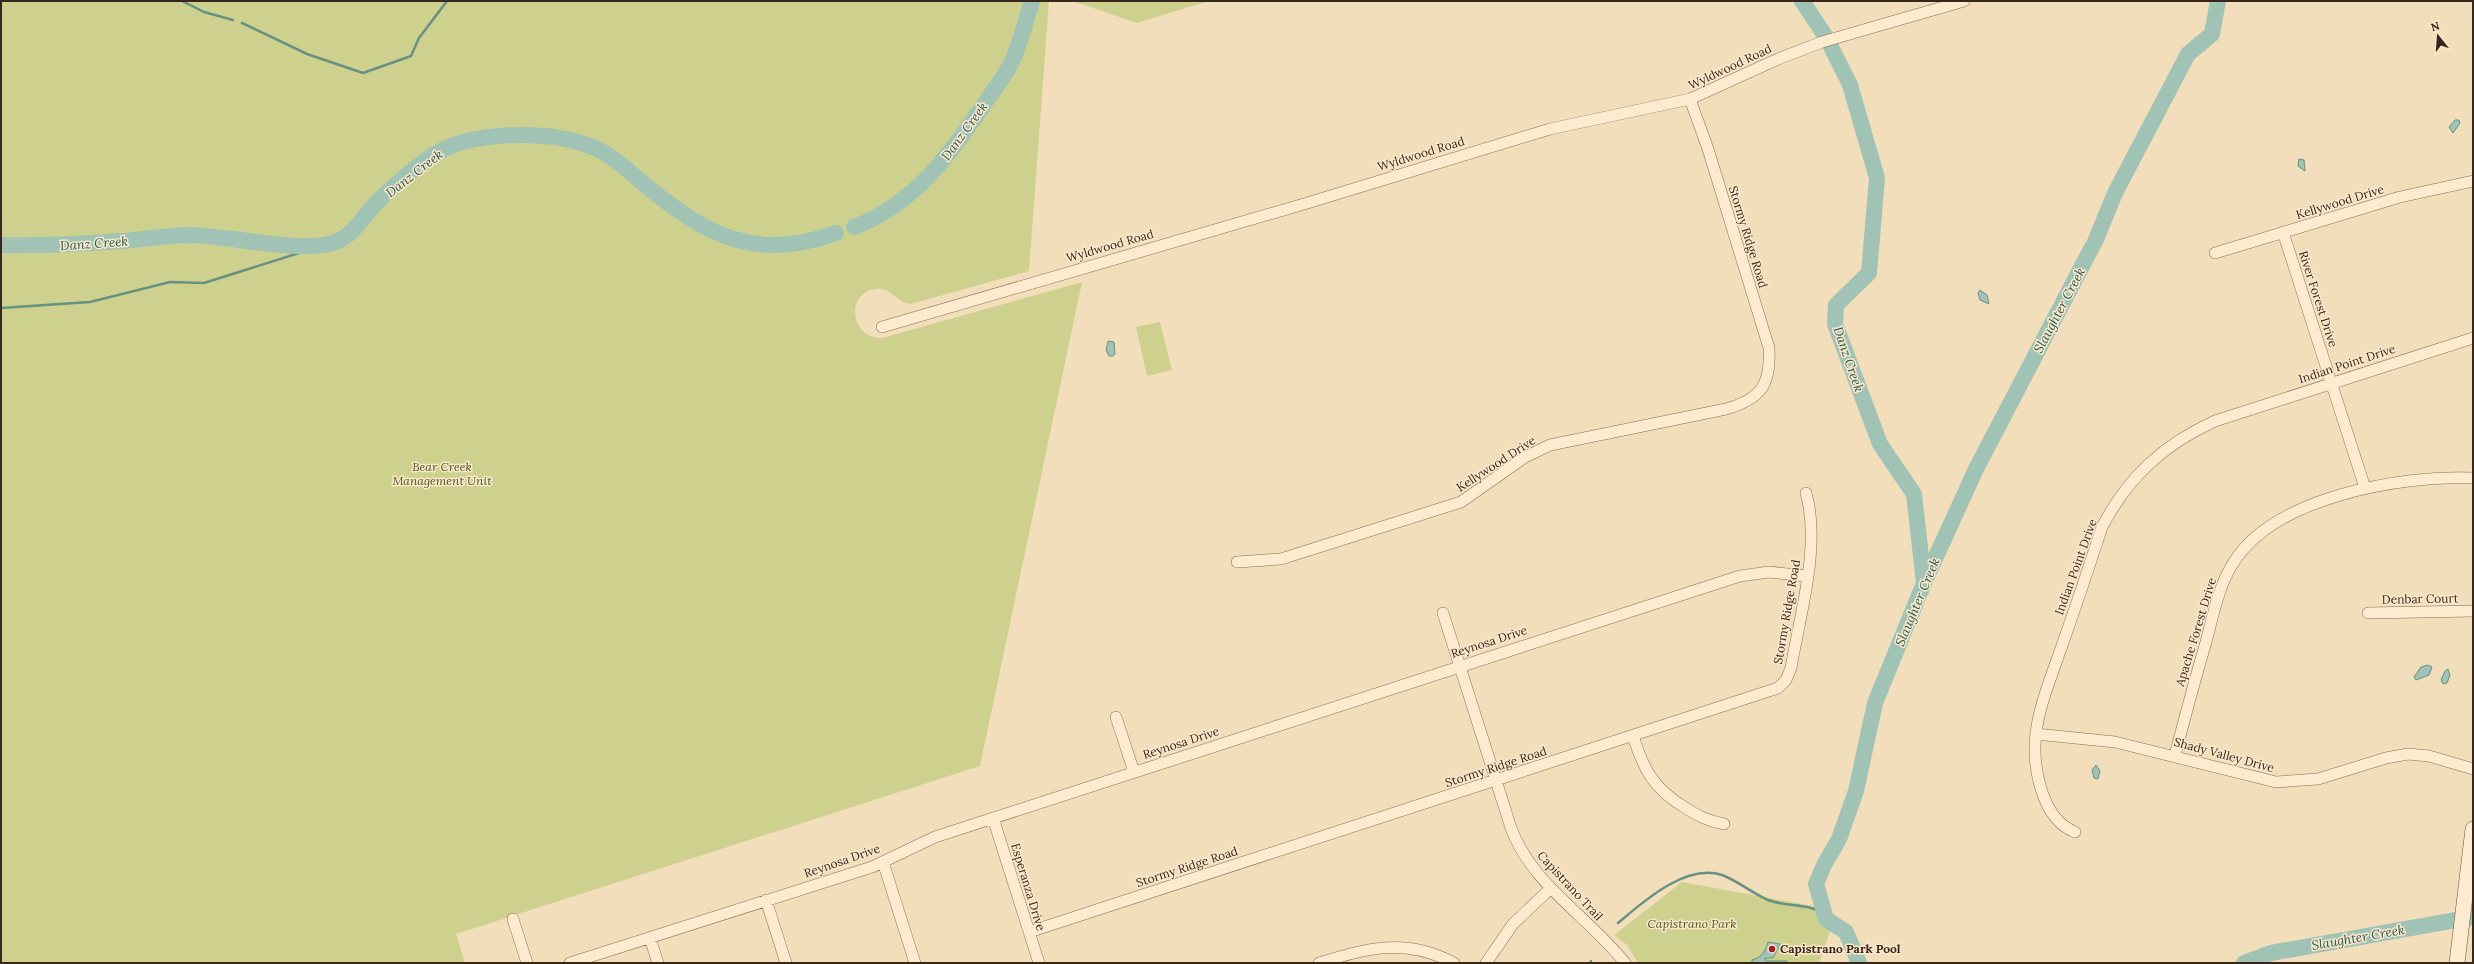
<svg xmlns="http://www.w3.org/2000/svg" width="2474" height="964" viewBox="0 0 2474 964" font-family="Lora,serif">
	<rect width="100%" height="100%" fill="#f2debb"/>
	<!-- green -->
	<path fill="#ced18e" d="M 1,1 L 1049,1 L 1029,271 L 911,304 C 897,304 892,287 876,289 C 844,293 851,339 882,338 L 1082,282 L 980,766 L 456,934 L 465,963 L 1,963 Z
		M 1073,1 L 1209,1 L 1137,23 Z
		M 1160,322 L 1172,370 L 1147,376 L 1136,327 Z
		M 1682,882 L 1819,907 L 1831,929 L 1819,963 L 1638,963 L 1627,945 L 1614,935 Z"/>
	<!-- water -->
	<path fill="#a0c3b6" stroke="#679183" d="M 2455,120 L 2459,120 L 2460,123 L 2453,133 L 2449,127 Z
		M 2299,159 L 2304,160 L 2305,171 L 2298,166 Z
		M 1980,290 L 1987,295 L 1989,304 L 1980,300 L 1978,293 Z
		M 1108,341 L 1114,342 L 1115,354 L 1113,356 L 1109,356 L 1106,350 Z
		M 2428,665 L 2432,667 L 2429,675 L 2416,680 L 2414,677 L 2421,667 Z
		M 2448,669 L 2450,675 L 2447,683 L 2443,684 L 2441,680 L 2445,671 Z
		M 2096,765 L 2100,771 L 2098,779 L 2094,778 L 2092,770 Z
		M 1768,942 L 1780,944 L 1773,958 L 1765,958 L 1766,961 L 1787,961 L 1787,963 L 1752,963 L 1752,960 C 1763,957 1765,951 1768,942 Z"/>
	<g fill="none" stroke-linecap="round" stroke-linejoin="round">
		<!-- stream -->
		<path stroke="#679183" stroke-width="2.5" d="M 182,1 L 204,12 L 233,20
			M 242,23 L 307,54 L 363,73 L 411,56 L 419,38 L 447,1
			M 1,308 L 90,302 L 170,282 L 204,283 L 318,247
			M 1618,923 C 1643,902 1686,863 1722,875 C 1738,881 1752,893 1768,900 C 1786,907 1806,903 1823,913
			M 1590,963 L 1591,961"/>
		<!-- river -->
		<path stroke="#a0c3b6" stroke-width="16" d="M 1802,1 L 1824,34
			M 1831,47 L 1850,85 L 1877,178 L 1869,273 L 1836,305 L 1835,324 L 1880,444 L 1914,494 L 1924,583
			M 854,227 C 915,204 950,154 985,103 C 994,89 1007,74 1013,59 C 1021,41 1026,20 1032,1
			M 2095,242 L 2115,193 L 2188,54 L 2212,34 L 2218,1
			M 1,245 C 42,246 83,244 124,241 C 146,239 169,235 192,235 C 231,236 303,254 336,242 C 354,235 365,214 378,201 C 394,185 427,156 447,148 C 468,138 499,135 523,135 C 545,135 569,138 590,146 C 612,154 631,174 649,188 C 710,238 759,261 836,233
			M 1859,963 L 1846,932 L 1826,919 L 1816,884 L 1824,865 L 1839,839 L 1856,791 L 1875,703 L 1924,583 L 1976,469 L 2092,247
			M 2244,963 L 2271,953 L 2473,917"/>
		<!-- street casing -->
		<g stroke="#8b6d53" stroke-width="12">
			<path id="street" d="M 2283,232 L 2365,488
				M 2215,253 L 2400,197 L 2473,181
				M 882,327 L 1304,204 L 1550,129 L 1690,99 L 1778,59 L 1822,42 L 1964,1
				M 1237,562 L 1281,559 L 1461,502 L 1525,457 L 1550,445 L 1726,409 C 1761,399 1771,385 1769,348 L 1708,149 L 1690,99
				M 1443,613 L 1511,828 C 1532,885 1589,917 1625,963
				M 2368,613 L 2473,611
				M 1116,717 L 1134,772
				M 2036,734 L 2115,742 L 2276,782 L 2318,779 L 2386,758 L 2408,754 L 2429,756 L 2473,769
				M 1633,736 C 1644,770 1653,788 1684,807 C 1698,816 1708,821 1724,824
				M 2175,755 C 2185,717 2195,679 2206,642 C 2213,616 2218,588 2232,565 C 2272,497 2401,475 2473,478
				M 993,818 L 1039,963
				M 2075,832 C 2041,819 2032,765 2036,733 C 2039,707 2050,680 2059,654 C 2074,612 2088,570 2102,527 C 2128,477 2164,444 2215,421 L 2473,338
				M 883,862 L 915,963
				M 766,900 L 786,963
				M 513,919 L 527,963
				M 1029,932 L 1778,688 L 1786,680 L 1791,668 C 1800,614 1821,546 1806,493
				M 650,938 L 658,963
				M 570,963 L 872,867 L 935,837 L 1740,576 L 1769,572 L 1807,576
				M 1319,963 C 1368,948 1406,937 1454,963
				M 1486,963 L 1513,924 L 1551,888"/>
		</g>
		<!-- secondary casing -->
		<g stroke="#6d4e37" stroke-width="16">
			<path id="secondary" d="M 2457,963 L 2473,829"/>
		</g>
		<!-- street -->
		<use href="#street" stroke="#fcebcf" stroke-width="11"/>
		<!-- secondary -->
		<use href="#secondary" stroke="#fcebcf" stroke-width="15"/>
	</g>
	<!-- markers -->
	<circle fill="#a11d28" stroke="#f9e8cb" stroke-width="1.5" cx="1772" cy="949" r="4"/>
	<g text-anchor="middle" stroke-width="3" stroke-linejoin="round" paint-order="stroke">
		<!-- street labels -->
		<g font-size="12" fill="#39261a" stroke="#f9e8cb">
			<text transform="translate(1730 67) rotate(-25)" y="4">Wyldwood Road</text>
			<text transform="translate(1421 154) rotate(-17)" y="4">Wyldwood Road</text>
			<text transform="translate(2340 202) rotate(-17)" y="4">Kellywood Drive</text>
			<text transform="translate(1748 237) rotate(73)" y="4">Stormy Ridge Road</text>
			<text transform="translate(1110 246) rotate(-16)" y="4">Wyldwood Road</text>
			<text transform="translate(2318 299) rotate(72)" y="4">River Forest Drive</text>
			<text transform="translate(2347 364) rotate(-18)" y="4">Indian Point Drive</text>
			<text transform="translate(1496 464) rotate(-33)" y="4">Kellywood Drive</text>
			<text transform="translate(2076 567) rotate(-70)" y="4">Indian Point Drive</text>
			<text transform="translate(2420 599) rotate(-1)" y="4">Denbar Court</text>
			<text transform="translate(1787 612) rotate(-80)" y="4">Stormy Ridge Road</text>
			<text transform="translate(2196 632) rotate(-73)" y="4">Apache Forest Drive</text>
			<text transform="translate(1489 642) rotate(-18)" y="4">Reynosa Drive</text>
			<text transform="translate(1181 743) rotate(-18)" y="4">Reynosa Drive</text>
			<text transform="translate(2224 755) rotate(15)" y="4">Shady Valley Drive</text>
			<text transform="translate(1496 767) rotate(-18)" y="4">Stormy Ridge Road</text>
			<text transform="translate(842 861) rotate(-19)" y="4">Reynosa Drive</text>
			<text transform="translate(1187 867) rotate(-18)" y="4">Stormy Ridge Road</text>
			<text transform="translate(1570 886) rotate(47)" y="4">Capistrano Trail</text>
			<text transform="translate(1028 887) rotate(73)" y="4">Esperanza Drive</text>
		</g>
		<!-- park labels -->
		<g font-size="12" font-style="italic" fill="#4d571e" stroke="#f9e8cb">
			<text x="442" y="471">Bear Creek<tspan x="442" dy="14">Management Unit</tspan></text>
			<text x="1692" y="928">Capistrano Park</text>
		</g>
		<!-- poi labels -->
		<g font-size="12" font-weight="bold" fill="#39261a" stroke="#f9e8cb" text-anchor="start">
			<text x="1780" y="953">Capistrano Park Pool</text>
		</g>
		<!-- water labels -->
		<g font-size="13" font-style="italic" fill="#275a53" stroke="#f9e8cb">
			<text transform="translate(964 131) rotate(-54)" y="5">Danz Creek</text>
			<text transform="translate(414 173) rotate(-38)" y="5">Danz Creek</text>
			<text transform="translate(94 243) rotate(-4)" y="5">Danz Creek</text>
			<text transform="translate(2059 310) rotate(-62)" y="5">Slaughter Creek</text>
			<text transform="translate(1849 359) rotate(71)" y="5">Danz Creek</text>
			<text transform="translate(1917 602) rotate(-67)" y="5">Slaughter Creek</text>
			<text transform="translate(2358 937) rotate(-10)" y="5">Slaughter Creek</text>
		</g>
	</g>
	<!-- border -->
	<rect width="2474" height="964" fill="none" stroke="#39261a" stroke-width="4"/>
	<!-- north arrow -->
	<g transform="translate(2438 36) rotate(343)" stroke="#f9e8cb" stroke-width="3" paint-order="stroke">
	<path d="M0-3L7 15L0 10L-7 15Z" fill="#39261a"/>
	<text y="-6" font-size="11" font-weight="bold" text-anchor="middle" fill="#39261a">N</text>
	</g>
</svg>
